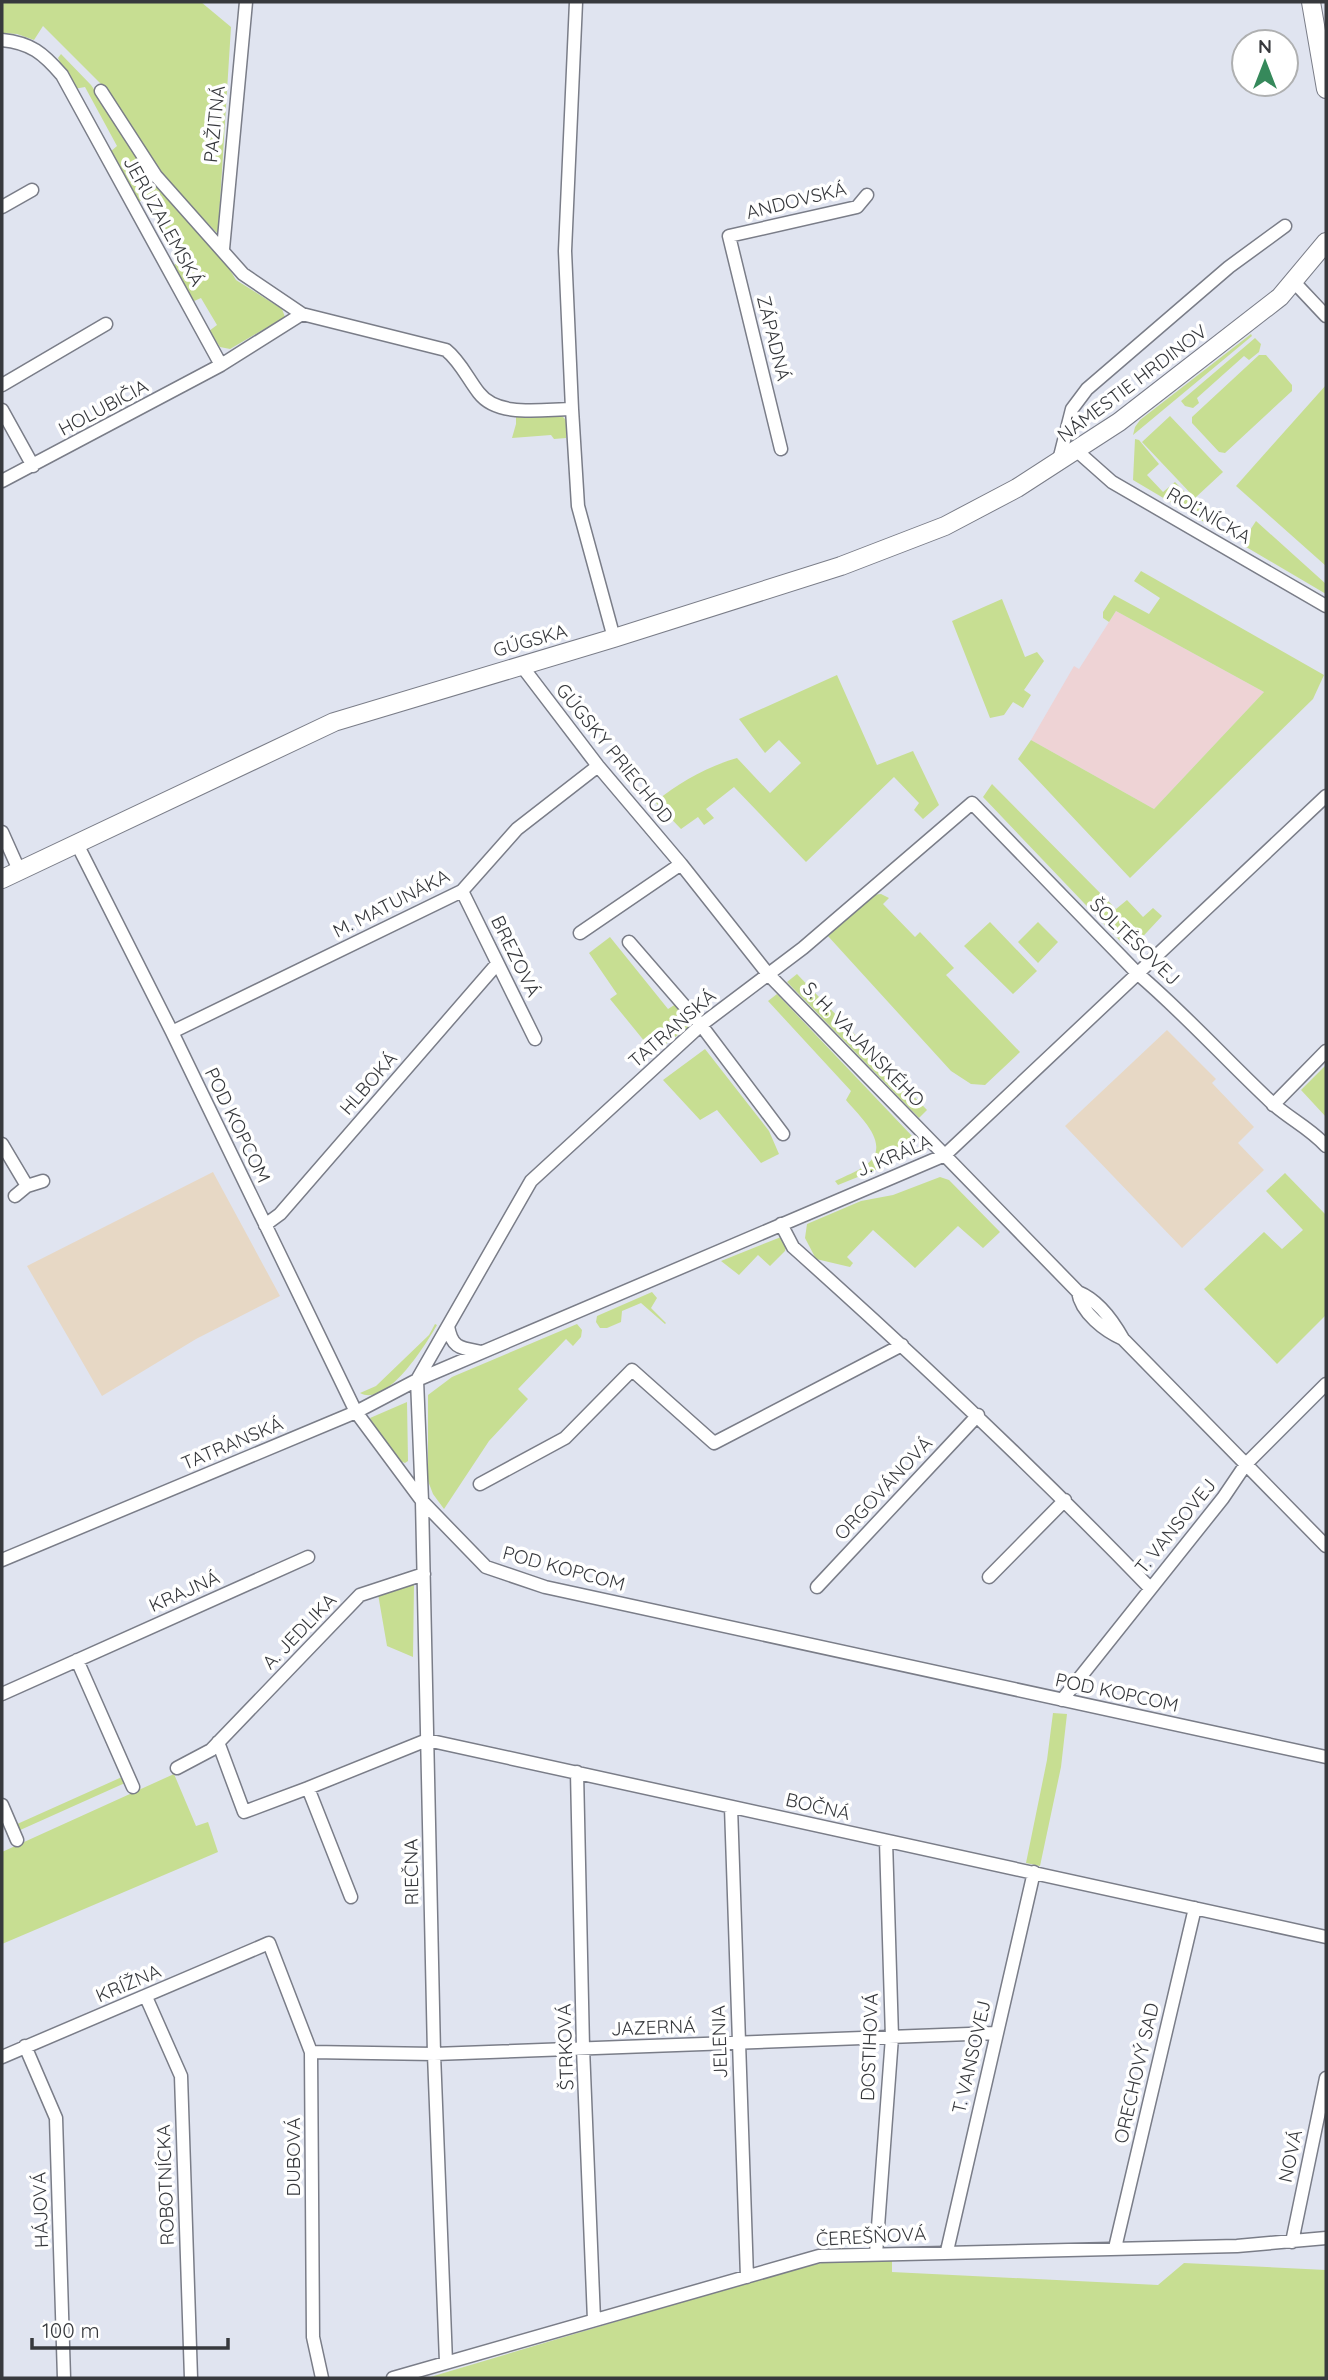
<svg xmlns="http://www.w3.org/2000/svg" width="1328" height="2380" viewBox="0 0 1328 2380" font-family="Quicksand,sans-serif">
	<rect width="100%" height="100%" fill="#e0e4f0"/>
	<!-- education -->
	<path fill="#e7d8c5" d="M 1167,1030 L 1216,1079 L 1212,1083 L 1254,1127 L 1238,1143 L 1264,1170 L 1182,1248 L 1065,1126 Z
		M 213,1172 L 280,1296 L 196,1339 L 102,1396 L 27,1266 Z"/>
	<!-- medical -->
	<path fill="#eed3d5" d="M 1116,611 L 1264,692 L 1154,809 L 1031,740 L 1074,666 L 1079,669 Z"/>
	<!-- green -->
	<path fill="#c7de92" d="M 2,2 L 201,2 L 231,27 L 218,234 L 162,175 L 108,91 L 43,26 L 34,40 L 17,34 L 2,33 Z
		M 61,54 L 91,85 L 159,185 L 220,253 L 236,280 L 282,309 L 285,317 L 230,349 L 220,347 L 209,331 L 217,325 L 201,298 L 192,302 L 173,266 L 180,260 L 146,198 L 138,202 L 110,152 L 117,146 L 85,87 L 74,89 L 58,58 Z
		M 1251,334 L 1252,336 L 1133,435 L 1135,427 L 1140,420 Z
		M 1255,338 L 1261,344 L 1259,352 L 1249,360 L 1244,356 L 1197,398 L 1199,403 L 1193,408 L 1185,406 L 1181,401 Z
		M 1259,355 L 1266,355 L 1292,385 L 1292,391 L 1225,453 L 1219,452 L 1192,423 L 1192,417 Z
		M 1326,385 L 1326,566 L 1236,486 Z
		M 560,414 L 566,420 L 566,438 L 554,439 L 551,435 L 512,438 L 516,424 L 516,415 Z
		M 1170,416 L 1223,472 L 1195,498 L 1142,442 Z
		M 1135,439 L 1139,440 L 1159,464 L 1147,475 L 1163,492 L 1175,482 L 1212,520 L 1209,525 L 1133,480 Z
		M 1256,521 L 1326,584 L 1326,594 L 1241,544 Z
		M 1141,571 L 1324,675 L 1313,699 L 1130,878 L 1018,759 L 1031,740 L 1154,809 L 1264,692 L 1116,611 L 1109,622 L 1103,618 L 1103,612 L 1114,595 L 1149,614 L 1160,598 L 1134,581 Z
		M 1002,599 L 1025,657 L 1037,652 L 1044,661 L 1024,690 L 1031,695 L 1023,708 L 1013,702 L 1004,715 L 990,718 L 952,621 Z
		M 837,675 L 877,765 L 913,751 L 939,805 L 923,819 L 914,810 L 919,803 L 894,777 L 806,862 L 734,787 L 706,809 L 714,818 L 704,825 L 698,817 L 681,829 L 655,802 C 680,782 706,767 737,758 L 770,793 L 801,763 L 779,740 L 765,753 L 739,719 Z
		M 992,784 L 1116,909 L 1127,900 L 1143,917 L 1153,908 L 1162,916 L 1134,946 L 1124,945 L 983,797 Z
		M 881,894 L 889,898 L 883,904 L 915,937 L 920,932 L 954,968 L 946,975 L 1020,1052 L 985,1085 L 971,1084 L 951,1071 L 827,935 L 872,895 Z
		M 990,922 L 1037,971 L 1013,994 L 964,946 Z
		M 1038,922 L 1058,942 L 1038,963 L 1018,942 Z
		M 610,937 L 668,1009 L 676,1004 L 689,1019 L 691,1025 L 654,1053 L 610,999 L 617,994 L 589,953 Z
		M 797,974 L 927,1110 L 919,1118 L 787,982 Z
		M 777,994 L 912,1136 L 905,1158 L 838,1185 L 835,1181 C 845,1176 857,1172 866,1165 C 893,1145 860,1117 846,1100 L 851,1091 L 768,1001 Z
		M 705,1049 L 769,1131 L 779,1154 L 761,1163 L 717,1110 L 700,1120 L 663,1080 Z
		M 1326,1065 L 1326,1117 L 1301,1090 Z
		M 1285,1173 L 1326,1215 L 1326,1315 L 1277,1364 L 1204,1289 L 1264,1232 L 1282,1249 L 1303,1230 L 1266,1191 Z
		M 940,1177 L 949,1180 L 1000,1232 L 983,1248 L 958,1226 L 915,1268 L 873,1230 L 847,1257 L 853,1263 L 850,1267 L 816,1259 L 805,1238 L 807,1224 L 861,1201 L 893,1195 Z
		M 781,1237 L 786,1246 L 785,1251 L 770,1266 L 758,1255 L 739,1275 L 721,1261 Z
		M 652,1292 L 657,1298 L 651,1308 L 666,1323 L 665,1324 L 641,1303 L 622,1311 L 621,1322 L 607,1328 L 600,1328 L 596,1322 L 597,1316 Z
		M 435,1324 L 437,1325 C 426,1344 387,1408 360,1393 L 376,1386 L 429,1335 Z
		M 577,1324 L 582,1330 L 581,1337 L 573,1346 L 566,1339 L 518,1389 L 528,1399 L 489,1441 L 444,1509 L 433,1494 L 428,1481 L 428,1395 L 452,1377 Z
		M 407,1402 L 408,1461 L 405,1463 L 400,1461 L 376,1430 L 370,1418 Z
		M 410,1584 L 414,1585 L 413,1657 L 387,1646 L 378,1594 Z
		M 1053,1713 L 1067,1714 L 1061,1767 L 1040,1866 L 1026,1863 L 1047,1760 Z
		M 174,1774 L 196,1826 L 208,1822 L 218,1852 L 2,1944 L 2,1852 Z
		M 122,1777 L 125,1783 L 18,1831 L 15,1825 Z
		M 892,2258 L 892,2272 L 1158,2285 L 1184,2263 L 1326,2270 L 1326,2378 L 427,2378 L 789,2270 L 836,2260 Z"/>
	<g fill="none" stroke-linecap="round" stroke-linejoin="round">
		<!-- minor casing -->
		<g stroke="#7a7d88" stroke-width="15">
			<path id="minor" d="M 576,2 L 565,251 L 572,409 L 578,506 L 614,638
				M 2,40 C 31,43 43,53 62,75 L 221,365
				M 101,91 L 156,176 L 243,274 L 302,314 L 446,350 C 460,361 468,379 479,393 C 498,418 544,409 572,409
				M 2,207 L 32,190
				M 223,249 L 246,2
				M 1294,282 L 1326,316
				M 2,385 L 106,324
				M 2,410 L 33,466
				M 781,449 L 729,236 L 857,207 L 867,195
				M 1077,451 L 1112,482 L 1326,606
				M 1058,464 L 1072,409 L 1087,389 L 1229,267 L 1285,226
				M 2,481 L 221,365 L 302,314
				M 521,665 L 598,766 L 681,864 L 768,974 L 1078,1292 C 1098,1300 1113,1321 1123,1339 L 1326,1546
				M 2,832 L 19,870
				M 77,844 L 172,1032 L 356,1412 L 422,1501 L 486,1567 L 545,1587 L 1326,1757
				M 462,891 L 535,1039
				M 580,933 L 681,864
				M 629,942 L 701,1025 L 783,1134
				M 172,1032 L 462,891 L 517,829 L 598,766
				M 1273,1105 L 1326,1051
				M 2,1144 L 27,1186
				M 15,1196 L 27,1186 L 43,1181
				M 781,1224 L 793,1247 C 916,1357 1035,1469 1150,1588
				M 265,1225 L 280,1214 L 497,964
				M 1078,1292 C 1081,1313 1105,1331 1123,1339
				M 448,1326 C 452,1349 461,1348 482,1352
				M 417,1380 L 531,1181 L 701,1025 L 803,948 L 972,803 L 1138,974 C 1185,1014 1226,1060 1271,1102 C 1288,1118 1310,1128 1326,1146
				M 417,1380 L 422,1501 L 434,2054 L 446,2362
				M 480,1484 L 565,1438 L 632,1370 L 714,1443 L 902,1345
				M 2,1560 L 356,1412 L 417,1380 L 945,1155 L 1326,796
				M 989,1577 L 1065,1500
				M 817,1587 L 978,1415
				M 77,1660 L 133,1787
				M 2,1694 L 308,1557
				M 1062,1700 L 1223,1498 L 1246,1464 L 1326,1384
				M 218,1742 L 244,1812 L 308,1788
				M 177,1768 L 211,1750 L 360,1595 L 424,1574
				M 577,1772 L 583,2048 L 594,2320
				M 2,1805 L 17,1840
				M 731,1807 L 747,2277
				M 351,1897 L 308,1788 L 427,1740 L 1326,1937
				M 146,1997 L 181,2076 L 191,2378
				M 25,2046 L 56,2118 L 64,2378
				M 311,2052 L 434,2054 L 996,2033
				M 2,2057 L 269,1943 L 311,2052 L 313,2337 L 322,2378
				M 1292,2242 L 1326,2078
				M 1115,2248 L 1195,1908
				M 947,2251 L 1034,1872
				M 876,2254 L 892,2037 L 886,1841
				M 393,2378 L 819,2256 L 1237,2246 L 1326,2238"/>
		</g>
		<!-- secondary casing -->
		<g stroke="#7a7d88" stroke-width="20">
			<path id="secondary" d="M 1311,2 L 1326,89
				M 2,879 L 334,722 L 614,638 L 841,566 L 945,526 L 1017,488 L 1119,422 L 1280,297 L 1326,242"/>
		</g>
		<!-- minor -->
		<use href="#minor" stroke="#fff" stroke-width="12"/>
		<!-- secondary -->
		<use href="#secondary" stroke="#fff" stroke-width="18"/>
	</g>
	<g text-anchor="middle" stroke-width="7" stroke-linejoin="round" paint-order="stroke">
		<!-- street labels -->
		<g font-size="19" fill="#37393d" stroke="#fff">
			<text transform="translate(214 124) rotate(-84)" y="7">PAŽITNÁ</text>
			<text transform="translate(796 200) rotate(-14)" y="7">ANDOVSKÁ</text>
			<text transform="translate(164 221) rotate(61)" y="7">JERUZALEMSKÁ</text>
			<text transform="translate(774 338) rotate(76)" y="7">ZÁPADNÁ</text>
			<text transform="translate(1132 383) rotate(-37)" y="7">NÁMESTIE HRDINOV</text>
			<text transform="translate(103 407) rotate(-28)" y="7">HOLUBIČIA</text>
			<text transform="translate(1209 515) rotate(30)" y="7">ROĽNÍCKA</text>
			<text transform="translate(530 640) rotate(-16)" y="7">GÚGSKA</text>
			<text transform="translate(615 753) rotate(51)" y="7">GÚGSKY PRIECHOD</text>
			<text transform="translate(391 903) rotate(-27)" y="7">M. MATUNÁKA</text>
			<text transform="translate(1135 941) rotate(44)" y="7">ŠOLTÉSOVEJ</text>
			<text transform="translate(516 956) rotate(64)" y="7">BREZOVÁ</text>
			<text transform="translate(672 1028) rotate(-41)" y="7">TATRANSKÁ</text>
			<text transform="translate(864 1044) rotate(46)" y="7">S. H. VAJANSKÉHO</text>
			<text transform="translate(368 1083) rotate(-49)" y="7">HLBOKÁ</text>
			<text transform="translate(238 1125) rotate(64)" y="7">POD KOPCOM</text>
			<text transform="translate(894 1155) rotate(-23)" y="7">J. KRÁĽA</text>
			<text transform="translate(232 1443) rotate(-23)" y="7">TATRANSKÁ</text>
			<text transform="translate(883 1488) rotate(-47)" y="7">ORGOVÁNOVÁ</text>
			<text transform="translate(1175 1526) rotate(-51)" y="7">T. VANSOVEJ</text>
			<text transform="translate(564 1568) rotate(15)" y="7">POD KOPCOM</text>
			<text transform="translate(184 1591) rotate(-24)" y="7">KRAJNÁ</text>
			<text transform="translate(299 1631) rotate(-46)" y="7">A. JEDLIKA</text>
			<text transform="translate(1117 1692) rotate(12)" y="7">POD KOPCOM</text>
			<text transform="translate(818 1806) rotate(13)" y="7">BOČNÁ</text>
			<text transform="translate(411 1872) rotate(-91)" y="7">RIEČNA</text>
			<text transform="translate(128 1983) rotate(-23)" y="7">KRÍŽNA</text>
			<text transform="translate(653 2027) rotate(-2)" y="7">JAZERNÁ</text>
			<text transform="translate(719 2042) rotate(-92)" y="7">JELENIA</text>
			<text transform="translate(565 2047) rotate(-92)" y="7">ŠTRKOVÁ</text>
			<text transform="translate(869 2047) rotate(-88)" y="7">DOSTIHOVÁ</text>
			<text transform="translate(971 2057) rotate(-77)" y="7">T. VANSOVEJ</text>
			<text transform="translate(1136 2073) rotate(-77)" y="7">ORECHOVÝ SAD</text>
			<text transform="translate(1290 2156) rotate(-78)" y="7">NOVÁ</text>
			<text transform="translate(293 2157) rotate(-90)" y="7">DUBOVÁ</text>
			<text transform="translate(165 2185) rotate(-92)" y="7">ROBOTNÍCKA</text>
			<text transform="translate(40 2210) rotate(-92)" y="7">HÁJOVÁ</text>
			<text transform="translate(871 2236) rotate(-3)" y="7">ČEREŠŇOVÁ</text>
		</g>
	</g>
	<!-- border -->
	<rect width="1328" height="2380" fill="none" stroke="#37393d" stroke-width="7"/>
	<!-- north arrow -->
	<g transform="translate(1265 63)"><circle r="33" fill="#ffffff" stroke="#afb0b1" stroke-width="2"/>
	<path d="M0-5L12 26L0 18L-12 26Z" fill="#36895b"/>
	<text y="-10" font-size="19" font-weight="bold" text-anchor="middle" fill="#37393d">N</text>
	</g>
	<!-- scale -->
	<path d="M32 2338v10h196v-10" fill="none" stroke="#37393d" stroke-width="3.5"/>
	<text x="42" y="2338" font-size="21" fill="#37393d" stroke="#ffffff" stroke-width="5" paint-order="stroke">100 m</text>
</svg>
